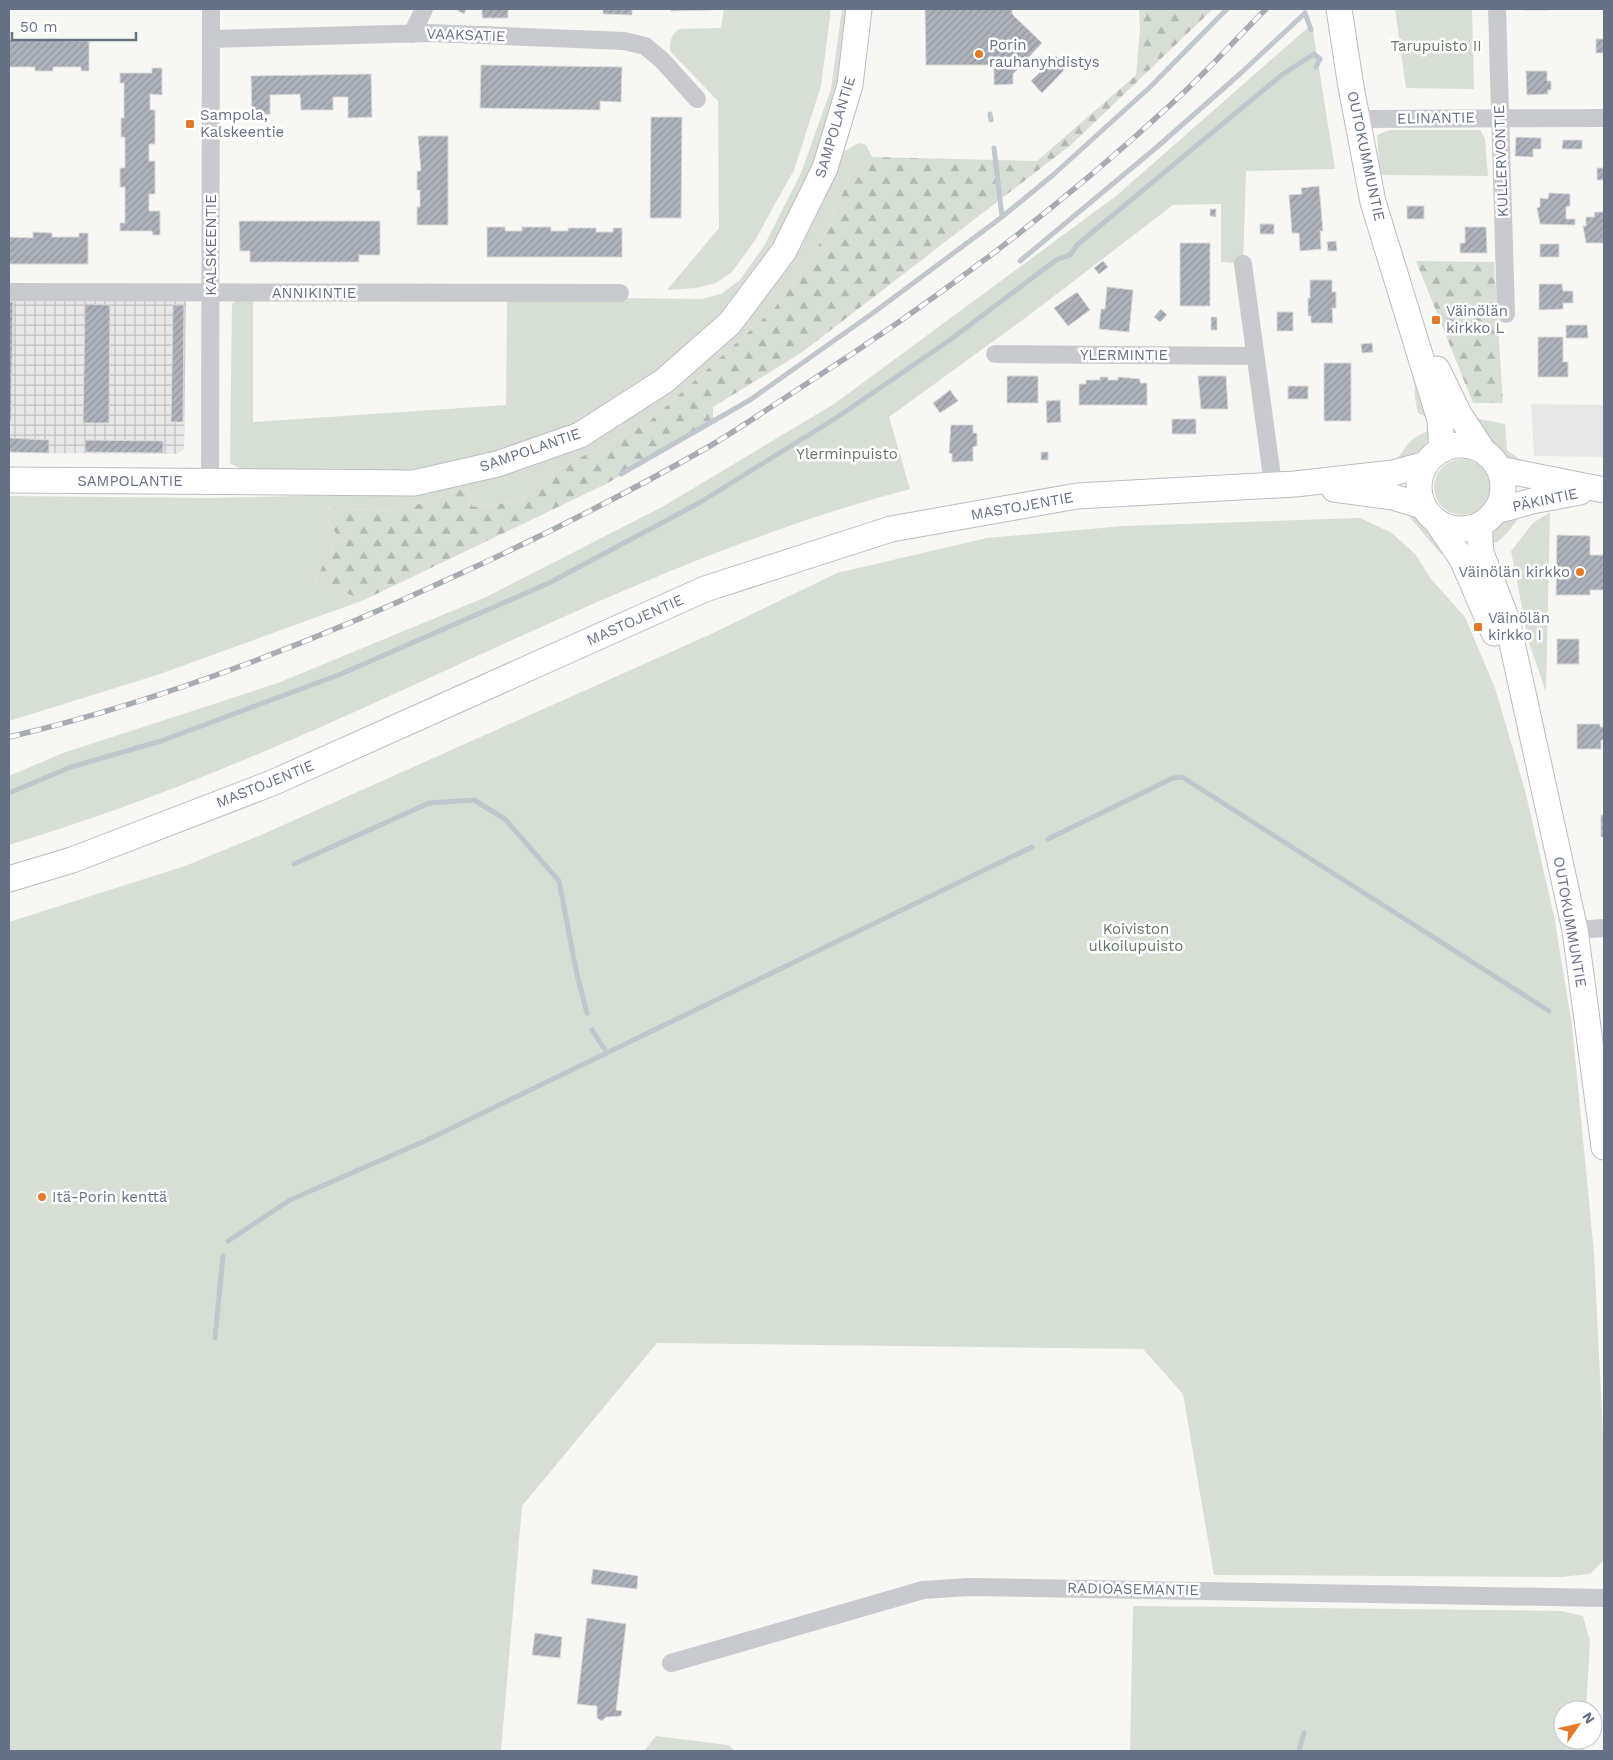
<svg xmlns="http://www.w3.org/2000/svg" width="1613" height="1760" viewBox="0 0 1613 1760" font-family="'Work Sans',sans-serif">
	<defs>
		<pattern id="industrial-grid" width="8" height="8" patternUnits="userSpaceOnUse" patternTransform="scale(1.25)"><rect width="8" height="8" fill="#e8e8e8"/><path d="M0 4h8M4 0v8" fill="none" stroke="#c0c0c2"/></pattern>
		<pattern id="forest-firs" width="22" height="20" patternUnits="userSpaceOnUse" patternTransform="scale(1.25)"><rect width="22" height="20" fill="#d7dfd5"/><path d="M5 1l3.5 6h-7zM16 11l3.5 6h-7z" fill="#b2b9b2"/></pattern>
		<pattern id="building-hatch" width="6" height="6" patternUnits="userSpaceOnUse" patternTransform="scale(1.25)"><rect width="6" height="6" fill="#aeb3bb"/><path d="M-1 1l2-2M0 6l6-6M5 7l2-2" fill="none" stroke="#91969e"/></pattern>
	</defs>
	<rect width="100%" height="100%" fill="#f7f7f4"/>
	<!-- built -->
	<path fill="#e8e8e8" d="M 1531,404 L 1604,405 L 1604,457 L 1534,456 Z"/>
	<!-- industrial -->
	<path fill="url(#industrial-grid)" d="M 9,300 L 186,300 L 184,449 L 177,454 L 9,453 Z"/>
	<!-- green -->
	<path fill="#d7dfd5" d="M 724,9 L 831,9 L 821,86 L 794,170 L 754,242 L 732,272 L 716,283 L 696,288 L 667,290 L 719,228 L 718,101 L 670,51 C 670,41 671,35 679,29 L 721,28 Z
		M 842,9 L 851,9 C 842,65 835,120 813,173 C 749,326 606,441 441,466 C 375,476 308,471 242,470 L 230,463 L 232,304 L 235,301 L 253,299 L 253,422 L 506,405 L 507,302 L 516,297 L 701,299 L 721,294 L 740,280 L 764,246 L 801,173 L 831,89 Z
		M 1395,9 L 1472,9 L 1474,89 L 1406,88 Z
		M 1312,24 L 1335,169 L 1246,171 L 1243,264 L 1221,262 L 1221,204 L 1173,205 L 1032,313 L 889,417 L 910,489 C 671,552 456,673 229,766 C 157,796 83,822 9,845 L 9,776 L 63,753 L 278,683 L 486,597 L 662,507 L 834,404 L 1116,196 Z
		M 1390,130 L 1480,130 L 1485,139 L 1488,176 L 1380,175 L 1377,135 Z
		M 859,143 L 866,145 L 872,157 L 855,167 L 815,253 L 774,309 L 650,421 L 540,479 L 523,501 L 473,507 L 466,488 L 399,511 L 321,508 L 338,537 L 315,581 L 364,600 L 157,675 L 9,721 L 9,496 L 208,498 L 384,494 L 472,482 L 565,454 L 635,415 L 677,386 L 712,356 L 760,304 L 802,246 L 843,152 Z
		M 1414,369 L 1429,418 L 1418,413 L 1415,398 Z
		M 1470,417 L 1505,424 L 1507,450 L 1526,464 L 1509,461 L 1488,442 Z
		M 1434,429 C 1427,448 1417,454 1399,462 L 1398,457 C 1403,453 1404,448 1408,444 C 1415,436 1424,432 1434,429 Z
		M1434 487a28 28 0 1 1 56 0a28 28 0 1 1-56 0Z
		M 1400,506 L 1414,511 L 1451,555 L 1441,554 Z
		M 1525,510 C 1514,523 1505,541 1488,546 C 1492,526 1508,518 1525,510 Z
		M 1550,512 L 1546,692 L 1529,643 L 1511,551 L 1533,523 Z
		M 1360,518 L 1392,533 L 1416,555 L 1431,579 L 1465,617 L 1495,688 L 1525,790 L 1554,916 L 1572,1025 L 1594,1253 L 1604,1455 L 1603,1561 L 1590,1574 L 1561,1577 L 1214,1575 L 1183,1394 L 1143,1349 L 657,1343 L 522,1506 L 501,1751 L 9,1751 L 9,922 L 185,866 L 261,835 L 709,635 L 837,573 L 987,538 L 1124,526 Z
		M 1133,1606 L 1561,1611 L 1583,1616 L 1590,1641 L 1586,1710 L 1563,1710 L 1563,1740 L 1585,1740 L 1584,1751 L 1130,1751 Z
		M 656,1736 L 728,1745 L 735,1751 L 644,1751 Z"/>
	<!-- forest -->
	<path fill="url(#forest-firs)" d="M 1139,9 L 1213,9 L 1071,145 L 801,353 L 713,407 L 713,423 L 604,485 L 364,600 L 315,581 L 338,537 L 321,508 L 399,511 L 466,488 L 473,507 L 523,501 L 540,479 L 650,421 L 774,309 L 815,253 L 855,167 L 872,157 L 1037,161 L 1136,75 L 1140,29 Z
		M 1416,261 L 1494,262 L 1503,403 L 1473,403 Z"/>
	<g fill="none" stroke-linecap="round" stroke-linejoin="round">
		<!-- stream -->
		<path stroke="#c0c7cd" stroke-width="5" d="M 990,114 L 991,120
			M 994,148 L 1002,217
			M 1020,261 L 1157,147 L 1241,73 L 1305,13 L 1311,30
			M 621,474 L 750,400 L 873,313 L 1002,217 L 1053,175 L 1149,88 L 1227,9
			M 9,793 L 71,767 L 161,741 L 341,674 L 549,583 L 699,503 L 836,418 L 950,340 L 1056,260 L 1070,255 L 1078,244 L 1283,74 L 1314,54 L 1320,59 L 1316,67
			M 1048,839 L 1173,778 L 1182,777 L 1549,1011
			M 294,864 L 429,803 L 474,800 L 505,819 L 559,881 L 577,975 L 587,1013
			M 592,1030 L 607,1053
			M 228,1241 L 290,1200 L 427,1140 L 1032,847
			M 215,1338 L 223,1256
			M 1299,1751 L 1304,1733"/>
	</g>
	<!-- building -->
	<path fill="url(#building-hatch)" stroke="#d9d9d7" d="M 455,9 L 466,9 L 464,14 Z
		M 482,9 L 508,9 L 508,18 L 482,18 Z
		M 603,9 L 632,9 L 632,15 L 603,14 Z
		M 671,9 L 711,9 L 711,10 L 671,11 Z
		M 925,9 L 1012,9 L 1012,14 L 1042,43 L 1013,74 L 1013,84 L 994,85 L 994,65 L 926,65 Z
		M 1523,9 L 1549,9 L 1549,10 L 1523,10 Z
		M 1596,39 L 1604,39 L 1604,71 L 1604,53 L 1596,53 Z
		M 9,40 L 89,41 L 89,71 L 81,71 L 81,67 L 53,67 L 53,71 L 35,71 L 35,67 L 9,67 Z
		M 1056,56 L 1067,67 L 1042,93 L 1031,81 Z
		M 481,65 L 622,67 L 621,102 L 600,101 L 600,110 L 480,108 Z
		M 152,68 L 162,68 L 162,95 L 150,94 L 150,110 L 155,110 L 155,144 L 149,144 L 149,161 L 155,161 L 155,194 L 149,194 L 149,211 L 160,211 L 160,235 L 153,235 L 152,231 L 120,231 L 120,223 L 125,223 L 125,187 L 120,187 L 120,168 L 125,168 L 125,137 L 121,137 L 121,118 L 124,118 L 124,83 L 120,83 L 120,73 L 152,73 Z
		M 1526,71 L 1547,71 L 1547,81 L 1551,81 L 1551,90 L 1548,90 L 1548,94 L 1527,95 Z
		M 371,74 L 372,117 L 348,118 L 348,97 L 333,97 L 333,110 L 301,110 L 300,94 L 270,95 L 270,114 L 252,115 L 251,76 Z
		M 651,117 L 682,117 L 681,218 L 650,218 Z
		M 418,136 L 448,136 L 448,225 L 417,225 L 417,207 L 420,207 L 420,190 L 417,190 L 417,171 L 421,171 Z
		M 1516,137 L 1541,138 L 1541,149 L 1533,149 L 1533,157 L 1515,156 Z
		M 1563,140 L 1582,140 L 1582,149 L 1562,149 Z
		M 1597,168 L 1604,168 L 1604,180 L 1597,180 Z
		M 1319,186 L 1323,231 L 1320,231 L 1321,249 L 1300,251 L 1299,233 L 1292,233 L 1289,195 L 1302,194 L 1301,188 Z
		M 1549,193 L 1570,194 L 1570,206 L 1566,207 L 1566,219 L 1575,219 L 1575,225 L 1540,224 L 1537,208 L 1540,207 L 1540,198 L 1548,199 Z
		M 1407,206 L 1424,206 L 1424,219 L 1407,219 Z
		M 1210,209 L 1216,209 L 1216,217 L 1210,216 Z
		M 1595,212 L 1604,212 L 1604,243 L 1586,243 L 1583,226 L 1586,226 L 1586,217 L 1594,217 Z
		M 239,221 L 380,221 L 380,255 L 359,255 L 359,262 L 250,262 L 250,251 L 240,251 Z
		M 1260,224 L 1274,224 L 1274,234 L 1260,234 Z
		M 487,227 L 505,227 L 505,231 L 522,231 L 522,227 L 551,227 L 551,231 L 568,231 L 568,228 L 596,228 L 596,232 L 613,232 L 613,228 L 622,228 L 622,257 L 487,257 Z
		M 1465,227 L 1486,227 L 1487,253 L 1460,253 L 1460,243 L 1465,243 Z
		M 33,232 L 52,233 L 52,237 L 79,237 L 79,233 L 88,233 L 88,264 L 9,264 L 9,237 L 33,238 Z
		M 1336,241 L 1337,251 L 1328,251 L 1327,242 Z
		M 1180,243 L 1210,243 L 1210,306 L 1180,306 Z
		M 1540,244 L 1559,244 L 1559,257 L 1540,257 Z
		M 1103,261 L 1108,267 L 1099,274 L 1094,268 Z
		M 1310,280 L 1332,280 L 1332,292 L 1336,292 L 1336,308 L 1332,308 L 1333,323 L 1311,323 L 1311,316 L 1308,316 L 1308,298 L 1310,298 Z
		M 1539,284 L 1562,284 L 1563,291 L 1573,291 L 1573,303 L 1563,303 L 1563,309 L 1539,310 Z
		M 1107,287 L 1133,290 L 1129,332 L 1099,329 L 1101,309 L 1105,309 Z
		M 1077,292 L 1090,310 L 1068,326 L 1054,308 Z
		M 9,302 L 13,302 L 11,421 L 9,421 Z
		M 85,304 L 110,305 L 109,423 L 83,423 Z
		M 173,305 L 184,305 L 183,422 L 171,422 Z
		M 1161,309 L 1167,315 L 1160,322 L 1154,317 Z
		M 1277,312 L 1293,312 L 1293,331 L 1277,331 Z
		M 1211,317 L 1217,317 L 1217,330 L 1211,330 Z
		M 1566,325 L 1587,325 L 1588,338 L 1566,338 Z
		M 1538,337 L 1563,337 L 1563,362 L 1568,362 L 1568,377 L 1538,377 Z
		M 1372,343 L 1373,352 L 1362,353 L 1361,344 Z
		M 1324,363 L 1351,363 L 1351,421 L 1324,421 Z
		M 1007,376 L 1038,376 L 1038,403 L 1007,403 Z
		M 1198,376 L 1226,376 L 1228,409 L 1201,409 Z
		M 1100,377 L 1108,377 L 1108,380 L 1118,380 L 1118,377 L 1140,379 L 1140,383 L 1147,383 L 1147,405 L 1079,405 L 1079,384 L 1086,384 L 1086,380 L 1100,380 Z
		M 1288,386 L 1308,386 L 1308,399 L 1288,399 Z
		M 950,390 L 958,401 L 940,413 L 933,403 Z
		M 1060,400 L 1061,422 L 1047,423 L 1046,401 Z
		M 1172,419 L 1196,419 L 1196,434 L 1172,434 Z
		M 951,425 L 973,425 L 973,433 L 977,433 L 977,446 L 973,447 L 973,461 L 952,462 L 952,454 L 949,453 Z
		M 9,438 L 49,440 L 49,453 L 9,452 Z
		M 85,440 L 163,441 L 163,453 L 85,452 Z
		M 1041,452 L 1048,452 L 1048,460 L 1041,460 Z
		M 1557,535 L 1590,536 L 1590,555 L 1604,555 L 1604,590 L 1590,590 L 1590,595 L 1556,595 Z
		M 1557,639 L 1579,639 L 1579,664 L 1557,664 Z
		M 1577,724 L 1600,724 L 1600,727 L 1604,727 L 1604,740 L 1601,740 L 1601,749 L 1577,749 Z
		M 1601,815 L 1604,815 L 1604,837 L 1601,837 Z
		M 593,1569 L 638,1576 L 637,1589 L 591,1584 Z
		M 587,1618 L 626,1624 L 616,1710 L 622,1711 L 621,1716 L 606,1717 L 602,1721 L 597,1718 L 597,1706 L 577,1704 Z
		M 535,1633 L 562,1637 L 560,1658 L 532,1655 Z"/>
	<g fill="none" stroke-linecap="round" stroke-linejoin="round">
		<!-- secondary casing -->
		<g stroke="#babdc2" stroke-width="27">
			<path id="secondary" d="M 1339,9 L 1351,87 L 1373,202 L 1440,420 L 1442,450
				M 1437,369 L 1459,414 L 1484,452
				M1419 487a42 42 0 1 1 84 0a42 42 0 1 1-84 0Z
				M 1499,469 L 1604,490
				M 9,480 L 414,483 L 497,464 L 580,435 L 664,381 L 730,323 L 784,251 L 825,168 L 850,85 L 859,9
				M 1334,489 L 1393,497 L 1423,506
				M 1496,511 L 1532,501 L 1580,492
				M 1437,522 L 1462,559 L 1494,633
				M 1479,525 L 1481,553 L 1507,620 L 1575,930 L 1604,1147
				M 9,879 L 72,860 L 272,783 L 705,589 L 891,529 L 1077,496 L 1295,484 L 1393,473 L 1426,464"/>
		</g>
		<!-- street -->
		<path stroke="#c8cace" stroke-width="18" d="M 1497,9 L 1506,314
			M 412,34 L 424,9
			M 211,39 L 431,33 L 624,41 L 645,46 L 662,60 L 697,99
			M 1357,119 L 1604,118
			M 1243,264 L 1273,484
			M 9,292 L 620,293
			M 995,354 L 1254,356
			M 210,481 L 211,9
			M 1575,930 L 1604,928
			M 671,1663 L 923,1590 L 968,1587 L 1604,1598"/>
		<!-- secondary -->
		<use href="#secondary" stroke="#fff" stroke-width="25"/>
		<!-- rail casing -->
		<g stroke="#a7abb2" stroke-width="5.5">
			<path id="rail" d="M 9,737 C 162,701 311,643 453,577 C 541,537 626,494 710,446 C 742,427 772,406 803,386 C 931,304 1055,211 1167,108 C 1202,77 1233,42 1266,9"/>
		</g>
		<!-- rail -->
		<use href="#rail" stroke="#fff" stroke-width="4" stroke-dasharray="11" stroke-linecap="butt"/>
	</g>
	<!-- markers -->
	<g fill="#e37a29" stroke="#fff" stroke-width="2">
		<circle cx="979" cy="54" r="5"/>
		<rect x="185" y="119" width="10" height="10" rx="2.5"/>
		<rect x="1431" y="315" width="10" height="10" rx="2.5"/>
		<circle cx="1580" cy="572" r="5"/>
		<rect x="1473" y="622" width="10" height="10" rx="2.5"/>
		<circle cx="42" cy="1197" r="5"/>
	</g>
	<g text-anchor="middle" stroke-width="5" stroke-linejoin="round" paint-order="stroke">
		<!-- street labels -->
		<g font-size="15" fill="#667185" stroke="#fff">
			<text transform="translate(466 35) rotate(2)" y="5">VAAKSATIE</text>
			<text transform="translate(1436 118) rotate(-1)" y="5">ELINANTIE</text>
			<text transform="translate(835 127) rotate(-73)" y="5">SAMPOLANTIE</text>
			<text transform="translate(1366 156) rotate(78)" y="5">OUTOKUMMUNTIE</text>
			<text transform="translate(1501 161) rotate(-92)" y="5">KULLERVONTIE</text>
			<text transform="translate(211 245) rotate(-90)" y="5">KALSKEENTIE</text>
			<text x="314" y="298">ANNIKINTIE</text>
			<text x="1124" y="360">YLERMINTIE</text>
			<text transform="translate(530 450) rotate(-19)" y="5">SAMPOLANTIE</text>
			<text x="130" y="486">SAMPOLANTIE</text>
			<text transform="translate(1545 500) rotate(-12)" y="5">PÄKINTIE</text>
			<text transform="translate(1022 506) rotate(-10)" y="5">MASTOJENTIE</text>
			<text transform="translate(635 620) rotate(-24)" y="5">MASTOJENTIE</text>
			<text transform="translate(265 784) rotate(-22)" y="5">MASTOJENTIE</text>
			<text transform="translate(1570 922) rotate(80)" y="5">OUTOKUMMUNTIE</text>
			<text transform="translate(1133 1589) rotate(1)" y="5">RADIOASEMANTIE</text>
		</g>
		<!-- poi labels -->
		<g font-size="15" fill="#667185" stroke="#fff" text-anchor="start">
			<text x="989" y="50">Porin<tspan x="989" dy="17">rauhanyhdistys</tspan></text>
			<text x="200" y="120">Sampola,<tspan x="200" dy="17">Kalskeentie</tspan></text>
			<text x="1446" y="316">Väinölän<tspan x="1446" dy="17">kirkko L</tspan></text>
			<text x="1570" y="577" text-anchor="end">Väinölän kirkko</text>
			<text x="1488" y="623">Väinölän<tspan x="1488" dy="17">kirkko I</tspan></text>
			<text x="52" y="1202">Itä-Porin kenttä</text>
		</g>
		<!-- park labels -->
		<g font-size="15" fill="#617861" stroke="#fff">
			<text x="1436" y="51">Tarupuisto II</text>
			<text x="847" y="459">Ylerminpuisto</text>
			<text x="1136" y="934">Koiviston<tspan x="1136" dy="17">ulkoilupuisto</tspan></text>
		</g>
	</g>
	<!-- border -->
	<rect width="1613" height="1760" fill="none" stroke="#667185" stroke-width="20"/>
	<!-- north arrow -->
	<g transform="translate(1578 1725) rotate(56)"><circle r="24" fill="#ffffff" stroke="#c2c6ce"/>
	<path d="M0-4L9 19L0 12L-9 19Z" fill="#e37a29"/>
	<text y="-8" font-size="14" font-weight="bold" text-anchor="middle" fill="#667185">N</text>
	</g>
	<!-- scale -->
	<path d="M12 32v8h124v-8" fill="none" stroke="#667185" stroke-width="2.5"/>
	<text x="20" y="32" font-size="15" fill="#667185" stroke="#ffffff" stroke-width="4" paint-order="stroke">50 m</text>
</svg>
